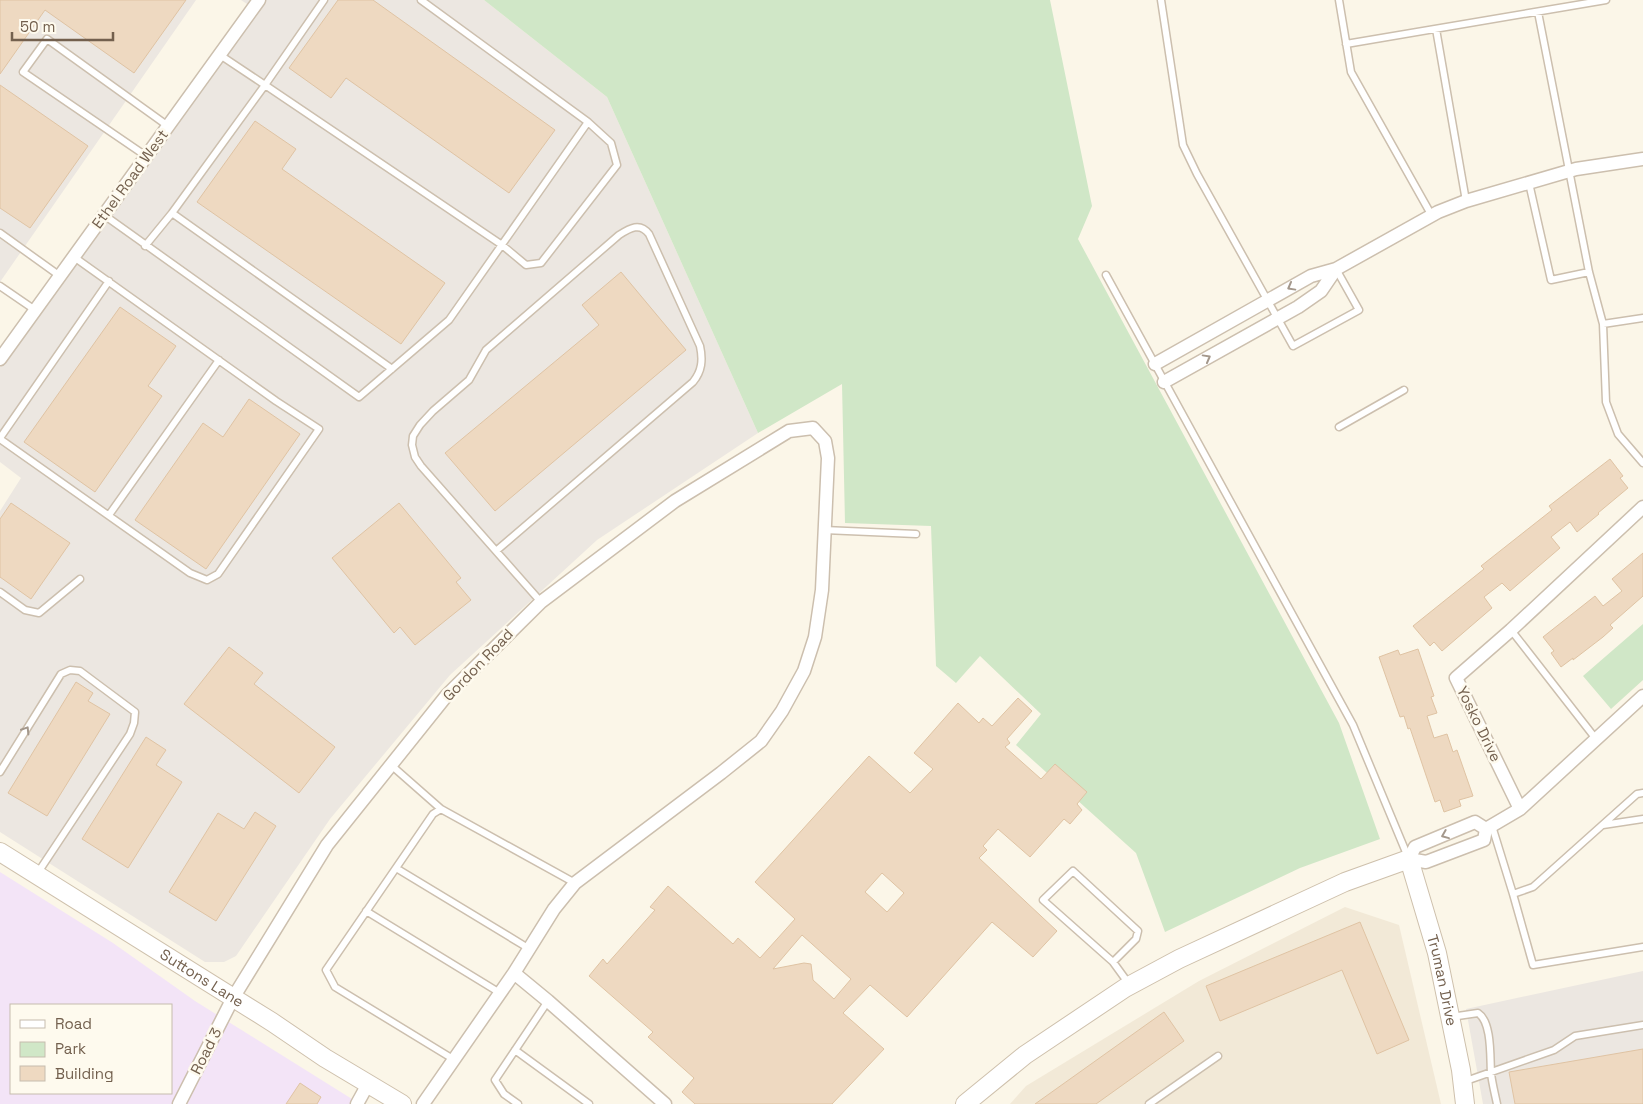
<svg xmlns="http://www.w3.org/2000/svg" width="1643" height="1104" viewBox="0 0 1643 1104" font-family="'Space Grotesk',sans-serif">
	<rect width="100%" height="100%" fill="#fbf6e8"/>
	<!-- residential -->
	<path fill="#f2e9d7" d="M 1345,907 L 1399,925 L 1441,1104 L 1010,1104 L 1026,1086 L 1199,981 Z"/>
	<!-- industrial -->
	<path fill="#ece7e1" d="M 0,0 L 196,0 L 0,282 Z
		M 241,0 L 484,0 L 607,97 L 758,433 L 597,540 L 450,675 L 330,819 L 236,956 L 224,962 L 205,962 L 0,832 L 0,511 L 21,478 L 0,462 L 0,367 L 253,8 Z
		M 1643,971 L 1643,1104 L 1483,1104 L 1466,1009 Z"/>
	<!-- education -->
	<path fill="#f3e4f7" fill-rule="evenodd" d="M 0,872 L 113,943 L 195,1001 L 360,1104 L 0,1104 ZM 11,1005 L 171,1005 L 171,1093 L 11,1093 Z"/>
	<!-- green -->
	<path fill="#d0e7c7" d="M 484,0 L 1050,0 L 1092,206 L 1078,239 L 1339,723 L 1380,839 L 1300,868 L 1165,932 L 1136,853 L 1016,745 L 1041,714 L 980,656 L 956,683 L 936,666 L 931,526 L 845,523 L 842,384 L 758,433 L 607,97 Z
		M 1643,624 L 1643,680 L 1611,709 L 1583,676 Z"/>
	<!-- building -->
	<path fill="#eed9c1" stroke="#dfc3a3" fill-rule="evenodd" d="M 0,0 L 186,0 L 134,73 L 45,10 L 0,74 Z
		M 338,0 L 373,0 L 555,130 L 509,193 L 346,78 L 331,98 L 289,68 Z
		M 0,85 L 88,146 L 30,228 L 0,208 Z
		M 255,121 L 296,149 L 282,169 L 445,283 L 401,344 L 197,202 Z
		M 621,272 L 686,350 L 495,511 L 445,453 L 599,325 L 582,305 Z
		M 120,307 L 176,346 L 148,386 L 162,396 L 95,492 L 24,442 Z
		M 249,399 L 300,434 L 206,569 L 135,520 L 203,423 L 223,437 Z
		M 1610,459 L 1623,476 L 1620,478 L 1628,488 L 1598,513 L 1599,514 L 1577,532 L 1570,522 L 1551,537 L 1560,548 L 1510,591 L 1502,583 L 1484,597 L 1492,608 L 1442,651 L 1434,642 L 1430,646 L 1413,626 L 1484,569 L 1481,566 L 1552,510 L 1549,506 Z
		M 11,503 L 70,543 L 31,599 L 0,577 L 0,519 Z
		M 399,503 L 461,578 L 456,582 L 471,600 L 415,645 L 400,627 L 394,633 L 332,558 Z
		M 1643,553 L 1643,596 L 1610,625 L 1613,628 L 1603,637 L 1573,660 L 1573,658 L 1561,667 L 1551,653 L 1554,651 L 1543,637 L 1595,596 L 1603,606 L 1622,591 L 1612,579 Z
		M 229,647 L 263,673 L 254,684 L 335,747 L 299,793 L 184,704 Z
		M 1418,649 L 1434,696 L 1431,697 L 1437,713 L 1427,716 L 1434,738 L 1447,734 L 1453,752 L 1457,750 L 1473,796 L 1459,800 L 1461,806 L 1444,812 L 1440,800 L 1435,802 L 1410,728 L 1408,729 L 1404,716 L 1400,717 L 1379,657 L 1398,650 L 1400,655 Z
		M 76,682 L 93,693 L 88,701 L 110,714 L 47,816 L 8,793 Z
		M 1018,698 L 1032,711 L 1007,739 L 1010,743 L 1005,747 L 1041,779 L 1055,764 L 1087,792 L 1077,804 L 1082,810 L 1070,824 L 1064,819 L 1030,857 L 998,829 L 983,846 L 987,850 L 979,858 L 1057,931 L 1033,957 L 992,922 L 907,1017 L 870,985 L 843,1013 L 884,1049 L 832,1104 L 695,1104 L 682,1092 L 694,1078 L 648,1037 L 653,1032 L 589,976 L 603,959 L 607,964 L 655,910 L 650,907 L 668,886 L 733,944 L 738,938 L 760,958 L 795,919 L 755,882 L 869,756 L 910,793 L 933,769 L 914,753 L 958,703 L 979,723 L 983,718 L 992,726 ZM 882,873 L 904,893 L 887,912 L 865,892 ZM 802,935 L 851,979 L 834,999 L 813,980 L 811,964 L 804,963 L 773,969 Z
		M 146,737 L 166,750 L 156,765 L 182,782 L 128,868 L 82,839 Z
		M 255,812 L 276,826 L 216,921 L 169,892 L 218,813 L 244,829 Z
		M 1360,922 L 1409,1040 L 1377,1054 L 1342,970 L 1220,1021 L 1206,986 Z
		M 1164,1012 L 1184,1041 L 1096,1104 L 1035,1104 Z
		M 1643,1049 L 1643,1104 L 1515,1104 L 1509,1072 Z
		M 300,1083 L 321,1097 L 317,1104 L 286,1104 Z"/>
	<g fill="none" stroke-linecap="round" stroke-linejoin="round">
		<!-- lane casing -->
		<g stroke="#ccbfae" stroke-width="9">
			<path id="lane" d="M 324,0 L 265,85 L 502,245 L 526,265 L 541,263 L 617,165 L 611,143 L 588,122
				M 1161,0 L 1183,145 L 1197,174 L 1293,346 L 1359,310 L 1336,269
				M 1339,0 L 1351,72 L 1432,216
				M 1538,12 L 1589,272 L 1603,324 L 1606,402 L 1618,434 L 1643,463
				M 1436,29 L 1466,201
				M 1346,44 L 1606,0
				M 146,156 L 23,72 L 47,39 L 168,126
				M 1529,183 L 1551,280 L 1589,272
				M 172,213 L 265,85 L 220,55
				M 104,215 L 359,397 L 449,320 L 588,122 L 421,0
				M 0,233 L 60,276
				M 145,246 L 172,213 L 392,369
				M 1106,275 L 1353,725 L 1408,857
				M 0,286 L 35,310
				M 1603,324 L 1643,318
				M 1339,427 L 1404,390
				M 0,438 L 109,281
				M 0,439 L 190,573 L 207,580 L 218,574 L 319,429 L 276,401 L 74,257
				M 109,515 L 219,360
				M 824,530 L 916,534
				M 496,551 L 693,382 C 702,371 703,360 700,346 L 649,234 C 640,222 630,228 619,235 L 486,350 L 469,380 L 433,411 L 420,425 L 413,436 L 412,445 L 415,457 L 421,466 L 541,602
				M 0,592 L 25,610 L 39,613 L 80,579
				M 1511,630 L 1596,739
				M 391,765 L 441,809
				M 0,772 L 61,674 L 70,670 L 80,671 L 135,712 L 134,723 L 130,734 L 37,874
				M 1603,825 L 1643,819
				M 1492,826 L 1513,894 L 1533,887 L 1637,794 L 1643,793
				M 396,868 L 528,948
				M 1513,894 L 1533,965 L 1643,947
				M 366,911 L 500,993
				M 1113,962 L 1136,939 L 1138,931 L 1073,871 L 1043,900 L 1113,962 L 1129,984
				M 1451,1017 L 1478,1013 C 1492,1022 1490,1057 1491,1073 C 1492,1083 1495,1094 1497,1104
				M 515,1050 L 589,1104
				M 453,1059 L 335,987 L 326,970 L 433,814 L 441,809 L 575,883
				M 1463,1082 L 1554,1050 L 1575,1036 L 1643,1025
				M 518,1104 L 504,1094 L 495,1080 L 548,1001
				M 1149,1104 L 1218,1056"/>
		</g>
		<!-- street casing -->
		<g stroke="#ccbfae" stroke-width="15">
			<path id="street" d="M 0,359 L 259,0
				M 1155,364 L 1311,276 L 1336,269 L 1438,212 L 1466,201 L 1576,169 L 1643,159
				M 1164,382 L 1298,307 L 1321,291 L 1336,269
				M 1520,809 L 1456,678 L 1511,630 L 1643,507
				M 1486,829 L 1475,822 L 1415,847 L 1409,859 L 1426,862 L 1484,840 L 1486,829 L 1520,809 L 1643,696
				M 514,973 L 548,1001 L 665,1104
				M 179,1104 L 233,998 L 327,845 L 447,695 L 541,602 L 675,501 L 789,431 L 813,428 L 825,441 L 828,458 L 822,590 L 815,637 L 804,671 L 782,711 L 761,741 L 721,773 L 575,883 L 554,909 L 514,973 L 423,1104
				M 357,1104 L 368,1084"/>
		</g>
		<!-- secondary casing -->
		<g stroke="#cec0ac" stroke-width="20">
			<g id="secondary">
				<path id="s1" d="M 0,852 L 272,1022 L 325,1058 L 402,1104"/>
				<path id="s2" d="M 965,1104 L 1025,1055 L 1125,988 L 1179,959 L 1345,882 L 1409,859 L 1437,953 L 1461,1070 L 1465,1104"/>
			</g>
		</g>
		<!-- lane -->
		<use href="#lane" stroke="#fff" stroke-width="6"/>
		<!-- street -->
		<use href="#street" stroke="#fff" stroke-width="12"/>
		<!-- secondary -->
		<use href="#secondary" stroke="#fff" stroke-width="18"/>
	</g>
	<!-- one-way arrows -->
	<defs><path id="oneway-chevron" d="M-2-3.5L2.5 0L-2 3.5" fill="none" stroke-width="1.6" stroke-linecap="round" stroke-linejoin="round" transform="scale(1.25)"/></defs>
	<g stroke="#a4988c">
		<use href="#oneway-chevron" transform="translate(1291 287) rotate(151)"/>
		<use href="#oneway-chevron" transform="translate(1207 358) rotate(-29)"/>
		<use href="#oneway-chevron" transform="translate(26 730) rotate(-58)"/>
		<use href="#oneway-chevron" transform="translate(1445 835) rotate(158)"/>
	</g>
	<g text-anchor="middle" stroke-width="5" stroke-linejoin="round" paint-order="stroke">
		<!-- street labels -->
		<g font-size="15" fill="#73604e" stroke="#fefaee">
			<text transform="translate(130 179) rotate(-54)" y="5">Ethel Road West</text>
			<text transform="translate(478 665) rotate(-46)" y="5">Gordon Road</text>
			<text transform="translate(1479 724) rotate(64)" y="5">Yosko Drive</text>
			<text dy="5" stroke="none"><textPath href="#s1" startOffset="238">Suttons Lane</textPath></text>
			<text dy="5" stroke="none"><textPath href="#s2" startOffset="636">Truman Drive</textPath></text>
			<text transform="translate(206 1051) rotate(-63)" y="5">Road 3</text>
		</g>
	</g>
	<!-- legend -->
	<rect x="10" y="1004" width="162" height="90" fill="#fefaee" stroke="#c6bcae"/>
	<rect x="20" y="1020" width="25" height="8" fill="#ffffff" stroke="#c6bcae"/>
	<text x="55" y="1029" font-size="15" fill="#73604e">Road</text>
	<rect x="20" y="1042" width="25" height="15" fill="#d0e7c7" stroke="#c6bcae"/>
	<text x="55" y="1054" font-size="15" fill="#73604e">Park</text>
	<rect x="20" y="1066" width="25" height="15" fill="#eed9c1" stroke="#c6bcae"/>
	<text x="55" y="1079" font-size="15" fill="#73604e">Building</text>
	<!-- scale -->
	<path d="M12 32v8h101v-8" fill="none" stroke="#73604e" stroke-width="2.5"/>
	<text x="20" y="32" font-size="15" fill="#73604e" stroke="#fefaee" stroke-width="4" paint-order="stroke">50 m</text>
</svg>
